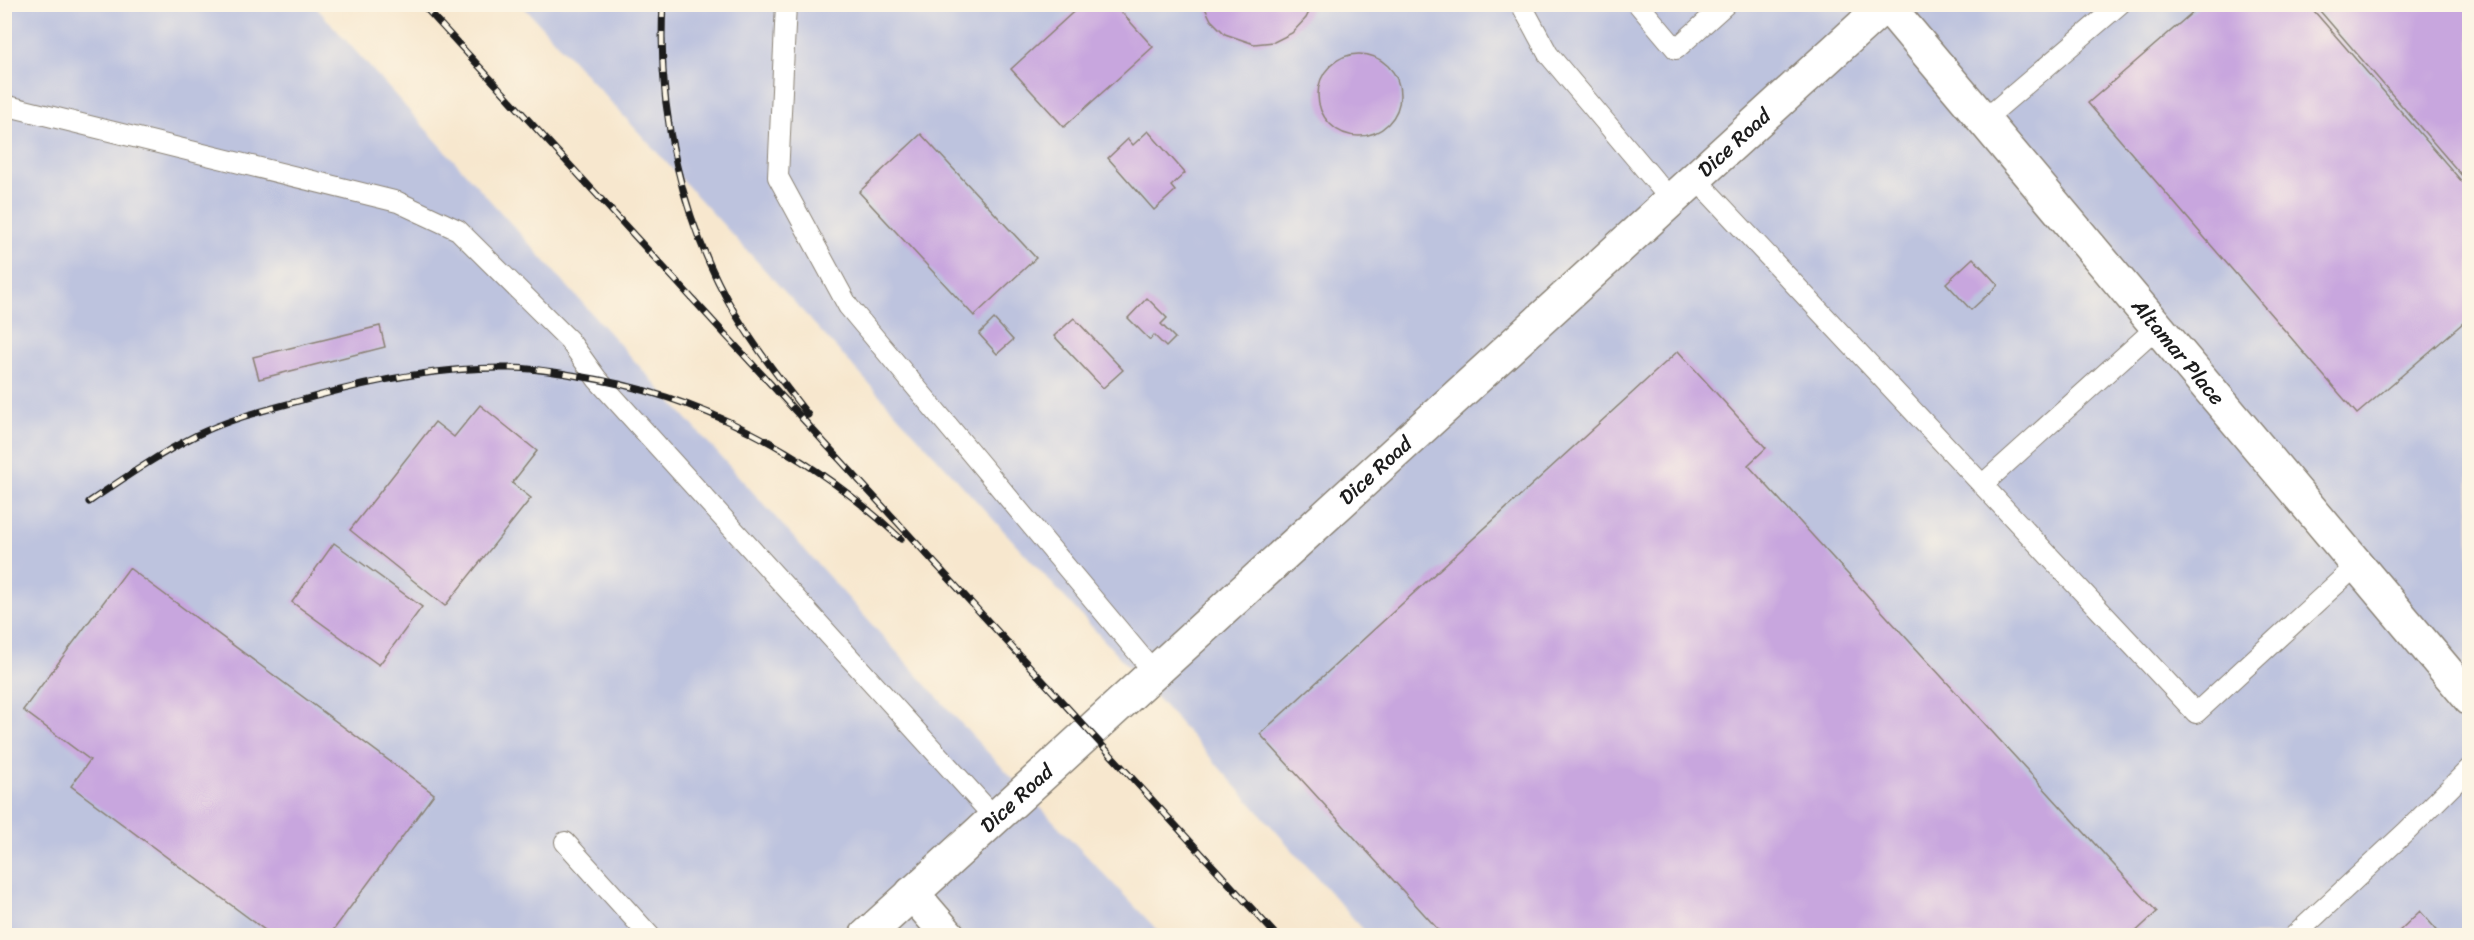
<svg xmlns="http://www.w3.org/2000/svg" width="2474" height="940" viewBox="0 0 2474 940" font-family="Sriracha,sans-serif">
	<rect width="100%" height="100%" fill="#fcf5e5"/>
	<filter id="ink" filterUnits="userSpaceOnUse"><feTurbulence type="fractalNoise" baseFrequency=".0167" numOctaves="2"/><feDisplacementMap in="SourceGraphic" scale="12" xChannelSelector="R" yChannelSelector="G"/><feConvolveMatrix kernelMatrix="1 2 1 2 8 2 1 2 1" color-interpolation-filters="sRGB"/></filter>
	<filter id="wash" filterUnits="userSpaceOnUse"><feTurbulence type="fractalNoise" baseFrequency=".008" numOctaves="4" result="noise"/><feDisplacementMap in="SourceGraphic" scale="24" xChannelSelector="R" yChannelSelector="G"/><feGaussianBlur stdDeviation="1.35" result="paint"/><feColorMatrix in="noise" values="0 0 0 0 0 0 0 0 0 0 0 0 0 0 0 0 0 1.4 0 .05"/><feComposite in="paint" operator="in"/></filter>
	<g filter="url(#wash)">
		<rect width="100%" height="100%" fill="#f7e7ce"/>
		<!-- industrial -->
		<path fill="#bdc3de" d="M 5,4 L 314,5 L 976,740 L 1162,935 L 5,936 Z
			M 522,5 L 2469,5 L 2469,935 L 1368,935 L 1178,721 Z"/>
		<g id="blocks">
			<!-- building -->
			<path fill="#c8a6de" d="M 1082,4 L 1114,4 L 1153,47 L 1064,127 L 1011,69 Z
				M 1203,4 L 1313,4 L 1306,18 L 1292,33 L 1274,42 L 1254,44 L 1225,34 L 1211,20 Z
				M 2202,4 L 2308,4 L 2470,191 L 2470,317 L 2357,414 L 2088,103 Z
				M 2314,4 L 2470,4 L 2470,185 Z
				M1318 95a41 41 0 1 1 82 0a41 41 0 1 1-82 0Z
				M 1148,131 L 1185,173 L 1171,186 L 1175,191 L 1154,210 L 1108,158 L 1128,139 L 1133,145 Z
				M 921,134 L 1036,258 L 974,316 L 859,192 Z
				M 1973,258 L 1998,285 L 1971,310 L 1946,283 Z
				M 1147,298 L 1167,318 L 1161,324 L 1175,338 L 1166,347 L 1154,335 L 1150,340 L 1128,318 Z
				M 1074,318 L 1123,370 L 1103,388 L 1054,336 Z
				M 994,319 L 1013,340 L 997,354 L 979,334 Z
				M 380,326 L 385,347 L 259,379 L 253,357 Z
				M 1678,351 L 1766,448 L 1748,465 L 2157,912 L 2131,936 L 1444,936 L 1260,734 Z
				M 480,405 L 537,451 L 512,483 L 531,498 L 445,606 L 350,530 L 435,422 L 454,437 Z
				M 334,543 L 422,607 L 379,665 L 292,602 Z
				M 129,568 L 434,794 L 329,936 L 273,936 L 71,786 L 90,760 L 23,710 Z
				M 2420,911 L 2442,936 L 2394,936 Z"/>
		</g>
	</g>
	<g filter="url(#ink)">
		<use href="#blocks" fill-opacity="0" stroke="#8a8275" stroke-width="1.5"/>
		<g fill="none" stroke-linecap="round" stroke-linejoin="round">
			<!-- lane casing -->
			<g stroke="#8a8275" stroke-width="22">
				<path id="lane" d="M 786,4 L 778,177 L 848,306 L 1154,672
					M 1521,4 L 1548,54 L 1671,200
					M 1638,4 L 1676,49 L 1726,4
					M 4,105 L 398,202 L 458,230 L 569,340 L 597,379 L 995,818
					M 1984,120 L 2120,4
					M 1695,178 L 2196,713 L 2357,565
					M 1982,485 L 2157,327
					M 565,842 L 650,936
					M 2294,936 L 2407,831 L 2470,768"/>
			</g>
			<!-- street casing -->
			<g stroke="#8a8275" stroke-width="36">
				<g id="street">
					<path d="M 912,893 L 949,936"/>
					<path id="s1" d="M 866,936 L 1886,4 L 2470,699"/>
				</g>
			</g>
			<!-- lane -->
			<use href="#lane" stroke="#fff" stroke-width="20"/>
			<!-- street -->
			<use href="#street" stroke="#fff" stroke-width="33"/>
			<!-- rail casing -->
			<g stroke="#1c1c1c" stroke-width="7">
				<path id="rail" d="M 422,4 L 1277,936
					M 663,4 C 657,111 681,222 736,315 C 757,350 783,383 808,415
					M 89,502 C 124,478 159,454 197,435 C 233,417 274,408 313,397 C 379,379 442,367 510,368 C 533,368 556,372 578,376 C 700,395 811,454 901,539"/>
			</g>
			<!-- rail -->
			<use href="#rail" stroke="#fcf5e5" stroke-width="4.5" stroke-dasharray="14" stroke-linecap="butt"/>
		</g>
	</g>
	<g text-anchor="middle" stroke-width="5" stroke-linejoin="round" paint-order="stroke">
		<!-- street labels -->
		<g font-size="21" fill="#1c1c1c" stroke="#fcf5e5">
			<text dy="7" stroke="none"><textPath href="#s1" startOffset="1176">Dice Road</textPath></text>
			<text dy="7" stroke="none"><textPath href="#s1" startOffset="1836">Altamar Place</textPath></text>
			<text dy="7" stroke="none"><textPath href="#s1" startOffset="690">Dice Road</textPath></text>
			<text dy="7" stroke="none"><textPath href="#s1" startOffset="204">Dice Road</textPath></text>
		</g>
	</g>
	<!-- margin -->
	<rect width="2474" height="940" fill="none" stroke="#fcf5e5" stroke-width="24"/>
</svg>
